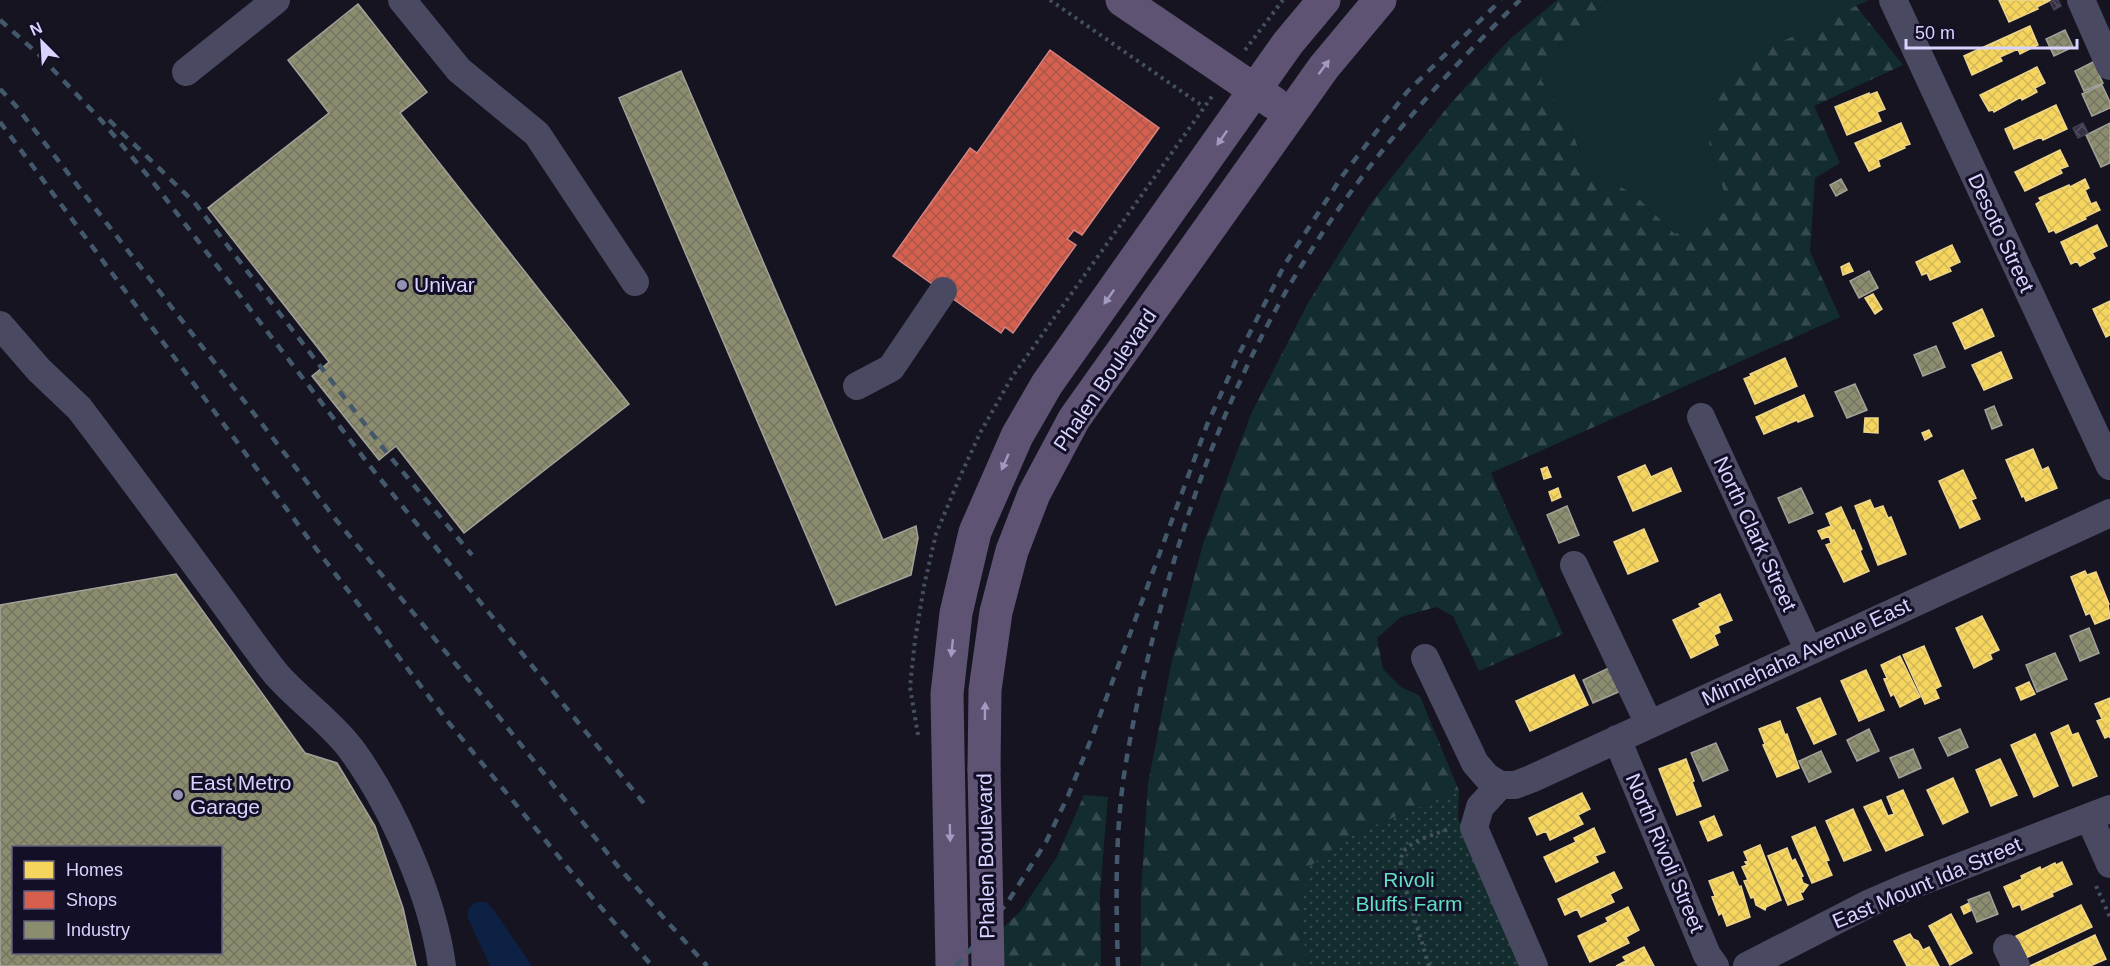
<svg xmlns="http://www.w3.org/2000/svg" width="2110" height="966" viewBox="0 0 2110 966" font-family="Helvetica,sans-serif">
	<defs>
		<pattern id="forest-firs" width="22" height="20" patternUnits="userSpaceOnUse" patternTransform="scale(1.5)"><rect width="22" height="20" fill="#132c2d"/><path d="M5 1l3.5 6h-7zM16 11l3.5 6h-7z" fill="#354a4c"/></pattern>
		<pattern id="garden-dots" width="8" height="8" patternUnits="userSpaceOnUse" patternTransform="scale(1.5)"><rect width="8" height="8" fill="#132c2d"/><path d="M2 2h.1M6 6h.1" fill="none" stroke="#354a4c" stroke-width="1.8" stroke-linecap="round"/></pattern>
		<pattern id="homes-cross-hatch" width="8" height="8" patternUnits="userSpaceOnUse" patternTransform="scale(1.5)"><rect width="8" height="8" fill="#f6d55c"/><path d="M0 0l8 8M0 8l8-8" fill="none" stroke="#d2b759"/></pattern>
		<pattern id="shops-cross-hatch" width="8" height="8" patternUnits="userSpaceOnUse" patternTransform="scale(1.5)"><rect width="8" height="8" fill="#d6604d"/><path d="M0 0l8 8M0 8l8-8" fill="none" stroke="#a9564d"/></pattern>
		<pattern id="industry-cross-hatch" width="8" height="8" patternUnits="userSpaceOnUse" patternTransform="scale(1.5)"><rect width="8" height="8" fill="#8c8c6e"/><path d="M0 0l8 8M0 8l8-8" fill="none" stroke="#767564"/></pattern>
		<pattern id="building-cross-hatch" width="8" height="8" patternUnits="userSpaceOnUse" patternTransform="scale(1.5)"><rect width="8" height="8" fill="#343243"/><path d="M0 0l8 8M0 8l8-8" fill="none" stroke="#514f5f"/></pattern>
	</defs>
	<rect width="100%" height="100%" fill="#161421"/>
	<!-- grass -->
	<path fill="#132c2d" d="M 1608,0 L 1868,0 L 1868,1 L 1856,6 L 1709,145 L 1731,210 L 1675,234 L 1635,195 L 1586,167 L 1566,117 L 1541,80 L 1558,47 Z"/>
	<!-- forest -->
	<path fill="url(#forest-firs)" d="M 1557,0 L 1608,0 L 1558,47 L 1541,80 L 1566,117 L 1586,167 L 1635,195 L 1675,234 L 1730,210 L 1709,145 L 1715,84 L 1754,55 L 1856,6 L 1903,65 L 1814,106 L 1840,163 L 1815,178 L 1810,252 L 1840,317 L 1491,473 L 1563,634 L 1479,671 L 1453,616 L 1436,607 L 1401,617 L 1377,638 L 1383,669 L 1401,687 L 1420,696 L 1459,791 L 1351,835 L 1300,928 L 1310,966 L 1141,966 L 1141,893 L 1148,784 L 1171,665 L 1203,544 L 1251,414 L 1308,303 L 1371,203 L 1450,104 L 1510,39 Z
		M 1084,795 L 1108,797 L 1100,893 L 1101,966 L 999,966 L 999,931 L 1020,912 L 1057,857 Z"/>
	<!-- garden -->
	<path fill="url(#garden-dots)" d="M 1459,791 L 1458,818 L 1523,966 L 1310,966 L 1300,928 L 1308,868 L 1351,835 Z"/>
	<!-- water -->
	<path fill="#0d2144" d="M 476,902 L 486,902 L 493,909 L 532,966 L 490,966 L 467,916 L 469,908 Z"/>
	<!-- homes -->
	<path fill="url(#homes-cross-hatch)" stroke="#edd58d" stroke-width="1.5" d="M 1999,0 L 2051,0 L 2037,7 L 2038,9 L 2009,22 Z
		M 2030,26 L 2038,45 L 2020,54 L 2018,49 L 2000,57 L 2002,61 L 1972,75 L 1964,56 Z
		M 2037,67 L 2045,83 L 2035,88 L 2037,92 L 2022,100 L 2021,97 L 1994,112 L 1993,110 L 1989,111 L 1980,95 Z
		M 1877,92 L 1885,109 L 1877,112 L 1881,121 L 1847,135 L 1835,107 L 1869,93 L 1869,95 Z
		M 2056,105 L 2067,129 L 2043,140 L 2041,137 L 2014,149 L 2005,129 Z
		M 1901,123 L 1910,144 L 1904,146 L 1905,148 L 1878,160 L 1880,166 L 1869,171 L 1855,143 Z
		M 2060,150 L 2068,166 L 2060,169 L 2062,173 L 2025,191 L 2015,172 Z
		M 2085,179 L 2089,188 L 2085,190 L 2091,204 L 2096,202 L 2100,210 L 2085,217 L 2086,219 L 2056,233 L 2054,230 L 2049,232 L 2036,204 L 2041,201 L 2039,198 L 2069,185 L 2070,187 Z
		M 2097,225 L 2107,246 L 2092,253 L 2095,258 L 2080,266 L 2077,261 L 2071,264 L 2061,242 Z
		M 1952,245 L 1960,262 L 1949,267 L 1951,271 L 1930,280 L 1927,273 L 1922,275 L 1916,262 Z
		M 1849,263 L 1853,271 L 1843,275 L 1841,267 Z
		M 1873,294 L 1882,309 L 1875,314 L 1865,298 Z
		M 2110,301 L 2110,335 L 2106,337 L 2093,309 Z
		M 1982,309 L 1994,336 L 1965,349 L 1953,323 Z
		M 2001,352 L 2012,378 L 1984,390 L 1972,365 Z
		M 1785,358 L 1797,386 L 1755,404 L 1744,379 L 1751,376 L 1750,374 Z
		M 1804,395 L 1813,416 L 1798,422 L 1797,420 L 1764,434 L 1756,417 Z
		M 1865,418 L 1878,418 L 1878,433 L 1864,432 Z
		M 1929,430 L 1932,436 L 1925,440 L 1922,433 Z
		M 2033,449 L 2042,470 L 2048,467 L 2057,488 L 2026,501 L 2024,496 L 2022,497 L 2006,460 Z
		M 1645,465 L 1651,477 L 1671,468 L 1681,491 L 1633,511 L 1618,477 Z
		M 1547,467 L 1551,477 L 1544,479 L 1541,469 Z
		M 1963,470 L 1976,498 L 1971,500 L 1980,519 L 1960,528 L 1939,481 Z
		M 1558,488 L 1561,497 L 1552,501 L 1549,492 Z
		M 1870,500 L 1874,509 L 1883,506 L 1888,518 L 1891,517 L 1906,554 L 1878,565 L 1855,506 Z
		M 1841,507 L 1852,531 L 1854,530 L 1862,549 L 1860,551 L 1869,571 L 1844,582 L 1826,545 L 1831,543 L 1829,536 L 1822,539 L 1818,531 L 1831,526 L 1826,514 Z
		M 1644,529 L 1658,561 L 1628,574 L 1614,542 Z
		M 2085,571 L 2087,575 L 2096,572 L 2109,604 L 2108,604 L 2110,618 L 2095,624 L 2090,613 L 2086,615 L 2071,577 Z
		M 1720,594 L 1732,620 L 1718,626 L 1720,632 L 1714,635 L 1718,645 L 1691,658 L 1673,620 L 1701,607 L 1699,604 Z
		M 1982,616 L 1999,650 L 1990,654 L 1992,659 L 1974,668 L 1956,628 Z
		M 1924,646 L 1941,686 L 1935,689 L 1939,698 L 1925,704 L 1903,655 Z
		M 1900,656 L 1920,697 L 1900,707 L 1894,694 L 1891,696 L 1884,679 L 1887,678 L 1881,665 Z
		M 1866,670 L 1884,710 L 1859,721 L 1841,681 Z
		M 1574,675 L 1588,705 L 1530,731 L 1516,701 Z
		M 2029,682 L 2035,694 L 2021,700 L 2016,688 Z
		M 1820,698 L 1836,734 L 1814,744 L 1797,708 Z
		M 2110,698 L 2110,738 L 2109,736 L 2105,738 L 2097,721 L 2102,719 L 2095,704 Z
		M 1780,721 L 1785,735 L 1787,734 L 1799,768 L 1777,777 L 1763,745 L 1765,744 L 1759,729 Z
		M 2068,725 L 2072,735 L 2078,733 L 2097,776 L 2073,786 L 2051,733 Z
		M 2035,734 L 2058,786 L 2034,797 L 2011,745 Z
		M 1686,759 L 1694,781 L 1692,782 L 1701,806 L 1677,815 L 1659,769 Z
		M 2000,759 L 2017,795 L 1991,806 L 1976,770 Z
		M 1953,778 L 1968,812 L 1943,824 L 1927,790 Z
		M 1903,790 L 1923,835 L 1886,851 L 1864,807 L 1881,800 L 1888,816 L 1894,814 L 1887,797 Z
		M 1582,793 L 1590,809 L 1578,815 L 1583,824 L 1550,840 L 1546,831 L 1537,835 L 1529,818 Z
		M 1853,809 L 1871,850 L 1844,861 L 1826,821 Z
		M 1714,816 L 1722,835 L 1708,841 L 1700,822 Z
		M 1815,827 L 1829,860 L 1826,861 L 1832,875 L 1812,883 L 1792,837 Z
		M 1594,828 L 1605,852 L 1595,856 L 1598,862 L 1556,882 L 1544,857 L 1576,842 L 1574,838 Z
		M 1760,845 L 1781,900 L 1766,907 L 1765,910 L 1756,905 L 1754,897 L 1751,898 L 1744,881 L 1748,880 L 1742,867 L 1747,865 L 1745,862 L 1748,861 L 1744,852 Z
		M 1787,848 L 1792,861 L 1795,859 L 1803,876 L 1801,877 L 1803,883 L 1808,885 L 1803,892 L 1800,892 L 1803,899 L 1788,905 L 1768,856 Z
		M 2062,862 L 2072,884 L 2052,893 L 2053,896 L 2022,910 L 2020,904 L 2013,907 L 2004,887 L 2022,879 L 2021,876 L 2040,867 L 2041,870 L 2055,863 L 2056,865 Z
		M 1614,872 L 1622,888 L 1610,894 L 1614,902 L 1581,917 L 1577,909 L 1565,915 L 1558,899 Z
		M 1733,872 L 1739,887 L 1741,886 L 1750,917 L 1727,926 L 1722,913 L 1719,915 L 1712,897 L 1715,896 L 1709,881 Z
		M 1969,903 L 1972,910 L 1964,914 L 1961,907 Z
		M 2081,905 L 2092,927 L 2026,958 L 2016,936 Z
		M 1628,907 L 1639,930 L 1626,937 L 1629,943 L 1590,962 L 1578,936 L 1608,922 L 1606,918 Z
		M 1951,914 L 1972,953 L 1950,965 L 1929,926 Z
		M 1910,934 L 1913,939 L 1918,941 L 1923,950 L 1929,947 L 1939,966 L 1907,966 L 1894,941 Z
		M 2095,935 L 2106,959 L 2090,966 L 2030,966 Z
		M 1644,947 L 1654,966 L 1616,966 L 1626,961 L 1623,957 Z"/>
	<!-- shops -->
	<path fill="url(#shops-cross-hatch)" stroke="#d78382" stroke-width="1.5" d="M 1050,50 L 1159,128 L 1082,235 L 1074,230 L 1067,239 L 1076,245 L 1013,333 L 1005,327 L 1001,333 L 893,256 L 970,148 L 977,153 Z"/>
	<!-- industry -->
	<path fill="url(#industry-cross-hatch)" stroke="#a3a29a" stroke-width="1.5" fill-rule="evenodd" d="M 358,4 L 427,92 L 400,113 L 629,404 L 464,533 L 396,446 L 379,460 L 312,376 L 329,362 L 208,208 L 329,113 L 288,60 Z
		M 2065,30 L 2073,47 L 2054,56 L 2046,39 Z
		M 2093,62 L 2103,83 L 2084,91 L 2075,71 Z
		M 681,71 L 883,540 L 916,526 L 918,538 L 911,575 L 836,605 L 619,98 Z
		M 2102,85 L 2110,102 L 2110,108 L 2092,116 L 2082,94 Z
		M 2110,123 L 2110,163 L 2101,167 L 2086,135 Z
		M 1841,179 L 1847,190 L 1836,196 L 1830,185 Z
		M 1869,271 L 1878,288 L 1859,298 L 1850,281 Z
		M 1936,346 L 1945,367 L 1923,376 L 1914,355 Z
		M 1855,384 L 1867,410 L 1847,418 L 1835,392 Z
		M 1994,406 L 2002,425 L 1992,429 L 1985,410 Z
		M 1801,488 L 1813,513 L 1789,523 L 1778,498 Z
		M 1567,506 L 1579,535 L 1559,543 L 1547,515 Z
		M 176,574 L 305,753 L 337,763 L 375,826 L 403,908 L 416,966 L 0,966 L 0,605 ZM 14,848 L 220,848 L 220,952 L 14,952 Z
		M 2089,628 L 2099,653 L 2080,661 L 2070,636 Z
		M 2055,653 L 2067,679 L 2037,692 L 2026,665 Z
		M 1613,666 L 1623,690 L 1593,703 L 1583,680 Z
		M 1869,729 L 1879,751 L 1857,761 L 1847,740 Z
		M 1960,729 L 1968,747 L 1948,756 L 1939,738 Z
		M 1716,743 L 1728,770 L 1703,781 L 1691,753 Z
		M 1913,749 L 1921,768 L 1899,778 L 1890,758 Z
		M 1821,751 L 1831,772 L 1809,782 L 1799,761 Z
		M 1989,892 L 1998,914 L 1977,922 L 1968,900 Z"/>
	<!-- building -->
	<path fill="url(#building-cross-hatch)" stroke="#433f54" stroke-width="1.5" d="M 2053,0 L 2058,0 L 2061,6 L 2054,10 L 2050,2 Z
		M 2083,123 L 2088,133 L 2078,138 L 2073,128 Z"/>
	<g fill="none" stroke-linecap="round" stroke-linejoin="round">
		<!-- path -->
		<path stroke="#44505f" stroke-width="4" stroke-dasharray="3 4.5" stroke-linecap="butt" d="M 1050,0 L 1204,107
			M 1245,50 L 1283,0
			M 918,735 L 910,687 L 915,640 L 924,586 L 936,534 L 959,479 L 980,433 L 1012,377 L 1213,95
			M 2096,886 L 2110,917
			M 1429,966 L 1402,877 C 1401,869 1399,860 1403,853 C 1408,841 1439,833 1451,828"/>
		<!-- minor -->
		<path stroke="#4a4962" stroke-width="28" d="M 402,0 L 459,70 L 537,134 L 635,282
			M 1893,0 L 2110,466
			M 2081,0 L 2110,66
			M 186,72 L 276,0
			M 0,325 L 39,370 L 79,408 C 124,467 168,527 212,587 C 234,616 254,647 277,675 C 300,701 330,721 351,749 C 392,805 433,897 442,966
			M 857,386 L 891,368 L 943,291
			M 1701,417 L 1809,651
			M 1574,565 L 1649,724
			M 1425,658 L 1475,763 L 1487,777 L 1500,785
			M 1617,739 L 1707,955 L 1715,966
			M 1500,785 L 1515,785 L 1531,779 L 2110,513
			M 1500,785 L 1480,807 L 1474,828 L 1534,966
			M 2089,817 L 2110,864
			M 2007,948 L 2016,966
			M 1747,966 L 1870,903 L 1907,887 L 2110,809"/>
		<!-- major -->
		<path stroke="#5e5373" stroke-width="33" d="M 1122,0 L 1274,103
			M 984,769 L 985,690 L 996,612 L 1012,551 L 1034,494 L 1074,419 L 1324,67 L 1380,0
			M 952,966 L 947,694 L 956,613 L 975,532 L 1017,436 L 1047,384 L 1288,43 L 1324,0"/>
		<!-- rail -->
		<path stroke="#43596b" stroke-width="4.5" stroke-dasharray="9 8" stroke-linecap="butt" d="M 0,20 L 46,61
			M 40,56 L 101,120 L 153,182 L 373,470 L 646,806
			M 0,89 L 16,106 L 337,521 L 483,697 L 620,869 L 707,966
			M 109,120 L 194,202 L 387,453 L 472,555
			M 0,122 L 311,542 L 449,723 L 591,896 L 652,966
			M 956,966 L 972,948 L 1009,900 L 1046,842 L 1068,796 L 1092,737 L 1207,425 L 1239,354 L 1285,264 L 1343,175 L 1407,92 L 1501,0
			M 1118,966 C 1116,905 1115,843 1123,782 C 1131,726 1144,672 1158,618 C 1192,489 1239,361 1312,249 C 1370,157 1443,76 1520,0"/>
		<!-- major-bridge -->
		<path stroke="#5e5373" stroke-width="33" d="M 984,769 L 988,966"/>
	</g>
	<!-- one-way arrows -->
	<defs><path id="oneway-solid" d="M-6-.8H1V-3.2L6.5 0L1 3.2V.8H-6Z" transform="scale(1.5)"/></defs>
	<g fill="#a29ac0">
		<use href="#oneway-solid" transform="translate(1324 67) rotate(-53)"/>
		<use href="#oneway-solid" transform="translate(1222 138) rotate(125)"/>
		<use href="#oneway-solid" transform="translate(1109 297) rotate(125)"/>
		<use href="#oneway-solid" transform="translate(1005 462) rotate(114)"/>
		<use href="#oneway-solid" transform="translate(952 648) rotate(96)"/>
		<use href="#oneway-solid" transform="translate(985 711) rotate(-89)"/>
		<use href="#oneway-solid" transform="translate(950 833) rotate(89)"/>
	</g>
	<!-- markers -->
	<g fill="#9591b1" stroke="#130f26" stroke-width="2">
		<circle cx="402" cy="285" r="6"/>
		<circle cx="178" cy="795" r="6"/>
	</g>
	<g text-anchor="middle" stroke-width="6" stroke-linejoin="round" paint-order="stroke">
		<!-- street labels -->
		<g font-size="21" fill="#d9d4ff" stroke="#130f26">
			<text transform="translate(2001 233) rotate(65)" y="7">Desoto Street</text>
			<text transform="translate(1105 380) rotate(-56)" y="7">Phalen Boulevard</text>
			<text transform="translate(1755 534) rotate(65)" y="7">North Clark Street</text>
			<text transform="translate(1806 652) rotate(-25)" y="7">Minnehaha Avenue East</text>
			<text transform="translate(1665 853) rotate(67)" y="7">North Rivoli Street</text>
			<text transform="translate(986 856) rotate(-91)" y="7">Phalen Boulevard</text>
			<text transform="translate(1927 883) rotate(-23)" y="7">East Mount Ida Street</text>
		</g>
		<!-- poi labels -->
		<g font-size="21" fill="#d9d4ff" stroke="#130f26" text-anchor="start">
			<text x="414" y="292">Univar</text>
			<text x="190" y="790">East Metro<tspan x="190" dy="24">Garage</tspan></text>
		</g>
		<!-- park labels -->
		<g font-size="21" fill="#5fe0c0" stroke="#130f26">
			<text x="1409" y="887">Rivoli<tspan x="1409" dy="24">Bluffs Farm</tspan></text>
		</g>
	</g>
	<!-- legend -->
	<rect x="12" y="846" width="210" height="108" fill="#130f26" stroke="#625e7d" stroke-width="1.5"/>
	<rect x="24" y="861" width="30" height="18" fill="#f6d55c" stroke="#625e7d" stroke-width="1.5"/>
	<text x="66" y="876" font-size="18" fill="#d9d4ff">Homes</text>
	<rect x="24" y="891" width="30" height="18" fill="#d6604d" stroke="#625e7d" stroke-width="1.5"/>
	<text x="66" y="906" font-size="18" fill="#d9d4ff">Shops</text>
	<rect x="24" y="921" width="30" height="18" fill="#8c8c6e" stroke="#625e7d" stroke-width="1.5"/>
	<text x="66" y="936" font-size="18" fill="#d9d4ff">Industry</text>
	<!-- north arrow -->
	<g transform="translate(42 42) rotate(336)" stroke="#130f26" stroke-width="4.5" paint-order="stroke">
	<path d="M0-4.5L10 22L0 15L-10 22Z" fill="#d9d4ff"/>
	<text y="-9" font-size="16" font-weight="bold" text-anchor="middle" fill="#d9d4ff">N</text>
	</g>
	<!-- scale -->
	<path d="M1906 39v9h171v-9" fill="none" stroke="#d9d4ff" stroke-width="3"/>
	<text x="1915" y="39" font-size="18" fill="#d9d4ff" stroke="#130f26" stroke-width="4.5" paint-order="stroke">50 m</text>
</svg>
